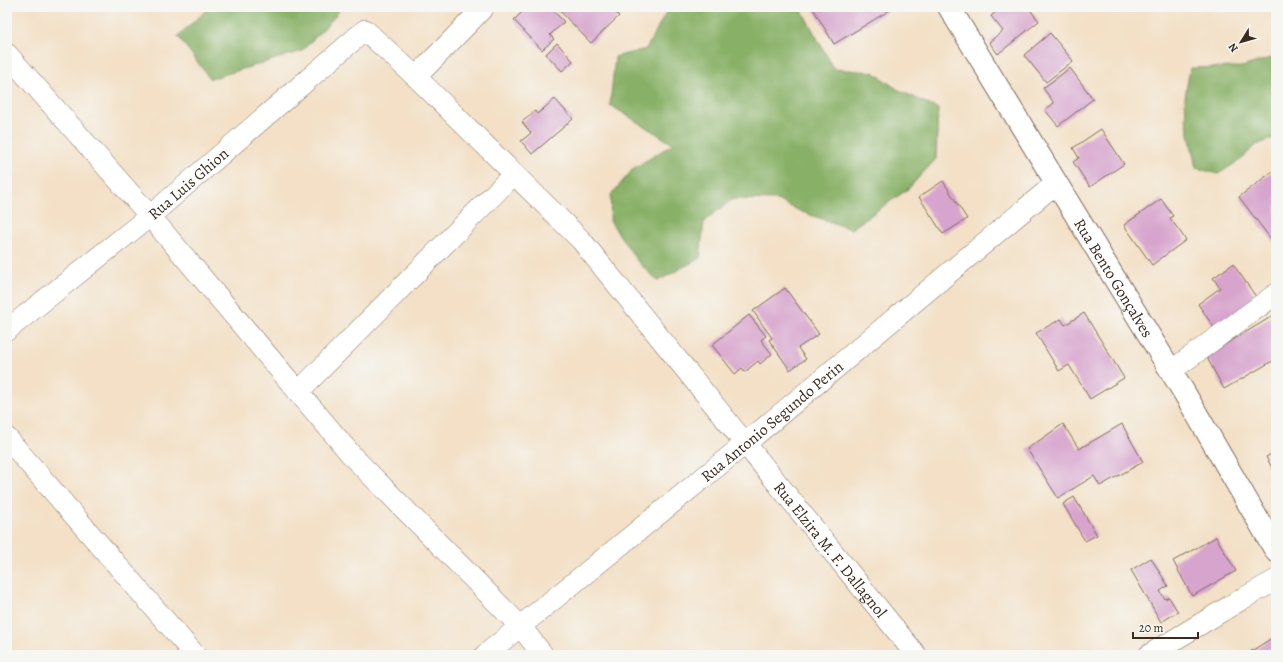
<svg xmlns="http://www.w3.org/2000/svg" width="1283" height="662" viewBox="0 0 1283 662" font-family="Alegreya,serif">
	<rect width="100%" height="100%" fill="#f6f6f2"/>
	<filter id="ink" filterUnits="userSpaceOnUse"><feTurbulence type="fractalNoise" baseFrequency=".025" numOctaves="2"/><feDisplacementMap in="SourceGraphic" scale="8" xChannelSelector="R" yChannelSelector="G"/><feConvolveMatrix kernelMatrix="1 2 1 2 8 2 1 2 1" color-interpolation-filters="sRGB"/></filter>
	<filter id="wash" filterUnits="userSpaceOnUse"><feTurbulence type="fractalNoise" baseFrequency=".012" numOctaves="4" result="noise"/><feDisplacementMap in="SourceGraphic" scale="16" xChannelSelector="R" yChannelSelector="G"/><feGaussianBlur stdDeviation="0.9" result="paint"/><feColorMatrix in="noise" values="0 0 0 0 0 0 0 0 0 0 0 0 0 0 0 0 0 1.4 0 .05"/><feComposite in="paint" operator="in"/></filter>
	<g filter="url(#wash)">
		<rect width="100%" height="100%" fill="#f3e0c6"/>
		<!-- forest -->
		<path fill="#88b066" stroke="#626d42" d="M 210,7 L 342,7 L 330,22 L 302,51 L 210,79 L 178,36 Z
			M 675,7 L 800,7 L 834,69 L 873,72 L 897,89 L 938,109 L 936,159 L 908,189 L 851,229 L 802,212 L 777,200 L 733,199 L 704,221 L 700,258 L 658,281 L 638,262 L 610,221 L 611,195 L 634,168 L 673,144 L 610,105 L 615,57 L 646,49 L 668,9 Z
			M 1276,56 L 1276,137 L 1254,146 L 1242,159 L 1218,174 L 1196,168 L 1186,119 L 1185,97 L 1190,68 L 1242,67 Z"/>
		<g id="blocks">
			<!-- building -->
			<path fill="#d7a4cd" d="M 527,7 L 550,7 L 564,22 L 550,35 L 554,39 L 542,50 L 514,20 Z
				M 556,7 L 610,7 L 619,16 L 591,43 Z
				M 812,7 L 895,7 L 834,44 Z
				M 1002,7 L 1028,7 L 1039,21 L 998,54 L 989,42 L 1003,31 L 991,16 Z
				M 1050,33 L 1073,61 L 1046,82 L 1024,55 Z
				M 557,43 L 573,61 L 562,71 L 546,54 Z
				M 1070,68 L 1093,99 L 1058,126 L 1045,110 L 1054,103 L 1043,88 Z
				M 555,99 L 573,119 L 532,154 L 521,141 L 531,133 L 522,122 L 535,111 L 537,114 Z
				M 1101,129 L 1124,164 L 1090,187 L 1073,162 L 1079,158 L 1073,148 Z
				M 1273,171 L 1276,175 L 1276,242 L 1274,243 L 1239,197 Z
				M 943,181 L 967,219 L 943,234 L 919,197 Z
				M 1161,199 L 1173,216 L 1170,218 L 1186,240 L 1152,265 L 1124,225 Z
				M 1233,264 L 1259,301 L 1217,332 L 1198,304 L 1220,288 L 1213,278 Z
				M 785,288 L 819,334 L 798,348 L 806,359 L 790,370 L 769,340 L 772,338 L 753,311 Z
				M 1084,313 L 1124,378 L 1090,399 L 1069,365 L 1059,371 L 1036,333 L 1061,319 L 1065,325 Z
				M 1276,314 L 1276,359 L 1224,389 L 1206,356 Z
				M 749,315 L 766,336 L 761,340 L 772,354 L 760,364 L 758,361 L 745,372 L 742,368 L 735,374 L 712,345 Z
				M 1063,424 L 1079,449 L 1122,424 L 1143,462 L 1100,486 L 1094,476 L 1058,498 L 1027,449 Z
				M 1276,451 L 1276,475 L 1266,457 Z
				M 1074,497 L 1097,535 L 1085,541 L 1063,504 Z
				M 1216,537 L 1236,571 L 1192,596 L 1173,561 Z
				M 1151,558 L 1168,586 L 1160,591 L 1165,599 L 1169,597 L 1178,612 L 1161,622 L 1131,570 Z
				M 1272,638 L 1276,645 L 1276,655 L 1245,655 Z"/>
		</g>
	</g>
	<g filter="url(#ink)">
		<use href="#blocks" fill-opacity="0" stroke="#7b6a59" stroke-width="1"/>
		<g fill="none" stroke-linecap="round" stroke-linejoin="round">
			<!-- street casing -->
			<g stroke="#7b6a59" stroke-width="22">
				<g id="street">
					<path d="M 7,54 L 150,216 L 354,458 L 521,627 L 543,655"/>
					<path d="M 416,77 L 484,7"/>
					<path id="s1" d="M 7,330 L 150,216 L 365,30 L 416,77 L 581,240 L 916,655"/>
					<path d="M 1171,371 L 1276,294"/>
					<path d="M 298,392 L 514,174"/>
					<path d="M 7,438 L 195,655"/>
					<path id="s2" d="M 485,655 L 746,443 L 1055,184"/>
					<path d="M 1149,655 L 1242,599 L 1276,580"/>
				</g>
			</g>
			<!-- secondary casing -->
			<g stroke="#7b6a59" stroke-width="24">
				<g id="secondary">
					<path id="s3" d="M 949,7 L 1185,394 L 1276,551"/>
				</g>
			</g>
			<!-- street -->
			<use href="#street" stroke="#fff" stroke-width="21"/>
			<!-- secondary -->
			<use href="#secondary" stroke="#fff" stroke-width="22"/>
		</g>
	</g>
	<g text-anchor="middle" stroke-width="4" stroke-linejoin="round" paint-order="stroke">
		<!-- street labels -->
		<g font-size="16" fill="#3b2a1e" stroke="#f6f6f2">
			<text dy="6" stroke="none"><textPath href="#s1" startOffset="233">Rua Luis Ghion</textPath></text>
			<text dy="6" stroke="none"><textPath href="#s3" startOffset="317">Rua Bento Gonçalves</textPath></text>
			<text dy="6" stroke="none"><textPath href="#s2" startOffset="370">Rua Antonio Segundo Perin</textPath></text>
			<text dy="6" stroke="none"><textPath href="#s1" startOffset="1166">Rua Elzira M. F. Dallagnol</textPath></text>
		</g>
	</g>
	<!-- margin -->
	<rect width="1283" height="662" fill="none" stroke="#f6f6f2" stroke-width="24"/>
	<!-- north arrow -->
	<g transform="translate(1241 42) rotate(233)" stroke="#f6f6f2" stroke-width="3" paint-order="stroke">
	<path d="M0-3L7 15L0 10L-7 15Z" fill="#3b2a1e"/>
	<text y="-6" font-size="11" font-weight="bold" text-anchor="middle" fill="#3b2a1e">N</text>
	</g>
	<!-- scale -->
	<path d="M1133 632v6h65v-6" fill="none" stroke="#3b2a1e" stroke-width="2"/>
	<text x="1139" y="632" font-size="12" fill="#3b2a1e" stroke="#f6f6f2" stroke-width="3" paint-order="stroke">20 m</text>
</svg>
